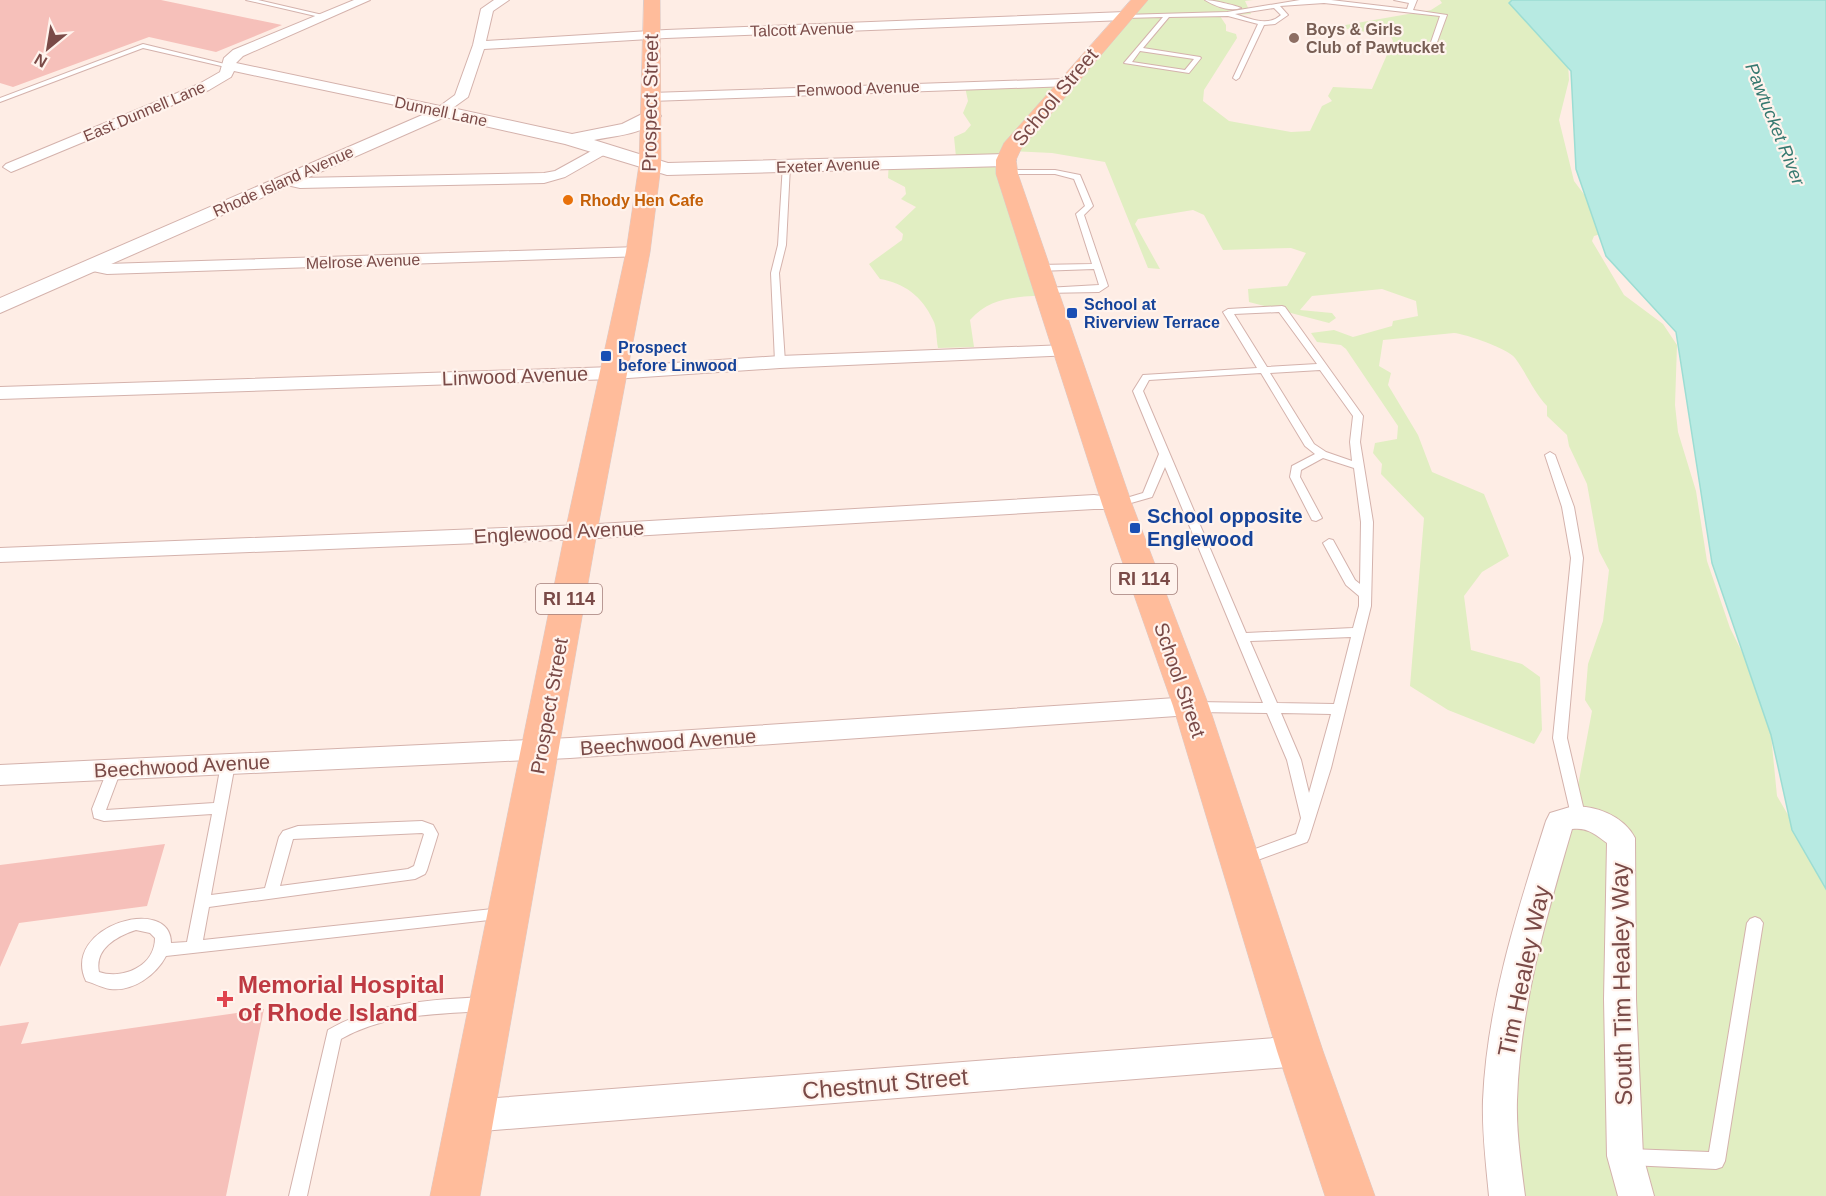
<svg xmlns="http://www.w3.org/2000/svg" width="1826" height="1196" viewBox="0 0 1826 1196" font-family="Helvetica,sans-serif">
	<rect width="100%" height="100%" fill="#feede5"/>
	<!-- green -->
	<path fill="#e1eec2" d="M 1140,0 L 1253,0 L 1245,1 L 1251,14 L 1220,16 L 1226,25 L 1226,31 L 1236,34 L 1237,38 L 1204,90 L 1203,101 L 1229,121 L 1291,132 L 1310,131 L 1322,106 L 1332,101 L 1328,96 L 1333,87 L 1372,89 L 1393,41 L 1391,37 L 1386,35 L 1334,27 L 1431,10 L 1442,3 L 1440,0 L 1527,0 L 1568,63 L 1569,80 L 1559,120 L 1574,181 L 1586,197 L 1601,234 L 1594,236 L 1592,241 L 1624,295 L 1663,324 L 1677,345 L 1675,405 L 1678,432 L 1696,491 L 1707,561 L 1730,628 L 1757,682 L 1771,735 L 1777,796 L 1826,880 L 1826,1196 L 1515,1196 L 1513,1031 L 1574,807 L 1592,711 L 1585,700 L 1588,664 L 1603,621 L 1609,570 L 1599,551 L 1587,484 L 1569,446 L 1567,435 L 1547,416 L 1547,406 C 1533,391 1527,374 1515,358 C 1509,349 1466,334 1454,333 L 1383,340 L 1379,366 L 1391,373 L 1388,385 L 1418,435 L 1432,472 L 1484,494 L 1509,556 L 1482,572 L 1464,596 L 1471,650 L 1522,664 L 1540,677 L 1542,730 L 1534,744 L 1448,710 L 1410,686 L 1424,518 L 1381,474 L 1382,464 L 1373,453 L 1375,443 L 1397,439 L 1398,426 L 1346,349 L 1341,345 L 1317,342 L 1311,333 L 1334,330 L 1353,337 L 1392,326 L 1393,321 L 1418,316 L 1416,301 L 1382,289 L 1312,296 L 1300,310 L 1332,313 L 1336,318 L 1329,323 L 1249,302 L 1248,289 L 1287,286 L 1306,253 L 1291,248 L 1223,250 L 1204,215 L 1193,210 L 1138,219 L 1135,224 L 1160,269 L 1148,268 L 1105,162 L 1052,153 L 1012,151 L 1008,156 L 1050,295 C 1021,297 991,295 970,320 L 974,347 L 938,348 C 936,339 937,327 933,320 C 922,296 904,283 880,279 L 869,264 L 902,240 L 903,234 L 895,227 L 916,207 L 901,199 L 906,194 L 905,187 L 888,178 L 889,161 L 956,157 L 954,137 L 965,132 L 971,125 L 963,113 L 968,101 L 964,82 L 1064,79 Z"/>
	<!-- water -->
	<path fill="#b7eae2" stroke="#9cddd3" stroke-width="1.5" d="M 1512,0 L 1826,0 L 1826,889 L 1792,830 L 1771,735 L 1712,563 L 1676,332 L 1606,256 L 1576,169 L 1571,71 L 1509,3 Z"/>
	<!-- building -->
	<path fill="#f6c0ba" d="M 0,0 L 161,0 L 282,25 L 216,52 L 149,37 L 13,87 L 0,83 Z
		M 165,844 L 147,906 L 19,923 L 0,967 L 0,865 Z
		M 264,1009 L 226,1196 L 0,1196 L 0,1026 L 29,1022 L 21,1044 Z"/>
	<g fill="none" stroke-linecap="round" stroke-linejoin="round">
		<!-- service casing -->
		<g stroke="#d4b2ac" stroke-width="2">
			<path id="service" d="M 246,0 L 258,0 L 327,16 L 324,18 Z
				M 1205,0 C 1212,0 1235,5 1241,8 C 1229,12 1215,6 1205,0 Z
				M 1300,0 L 1331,0 L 1407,9 L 1409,3 L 1394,0 L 1417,0 L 1413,10 L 1447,15 L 1436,45 L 1433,47 L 1430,45 L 1440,16 L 1324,3 L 1280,6 L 1288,15 L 1275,24 L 1264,25 L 1239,78 L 1236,80 L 1233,78 L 1258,24 L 1228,16 L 1169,17 L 1143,48 L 1200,57 L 1201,58 L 1189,73 L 1124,63 L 1163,17 L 1125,18 L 1123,15 L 1227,12 ZM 1274,8 L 1281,15 C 1268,27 1251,19 1235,14 ZM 1140,51 L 1194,59 L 1185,70 L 1132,62 Z
				M 143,44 L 233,66 L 230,68 L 143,48 L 0,102 L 0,98 Z
				M 783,164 L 790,166 L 786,245 L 779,273 L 785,362 L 780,365 L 775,362 L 771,273 L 778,245 Z
				M 1004,170 L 1055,170 L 1080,175 L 1093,206 L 1084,215 L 1108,286 L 1099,292 L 1043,293 L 1043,289 L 1046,288 L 1099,285 L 1094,269 L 1038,271 L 1034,268 L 1038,265 L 1092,264 L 1076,214 L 1085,206 L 1074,179 L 1055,174 L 1007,174 L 1003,172 Z
				M 1282,306 L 1285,307 L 1363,416 L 1360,442 L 1373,522 L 1371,606 L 1331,768 L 1309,838 L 1307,842 L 1244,865 L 1239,863 L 1237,859 L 1239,855 L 1296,834 L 1301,818 L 1287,760 L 1267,713 L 1195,712 L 1190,710 L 1188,707 L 1190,704 L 1195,702 L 1263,703 L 1165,467 L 1152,497 L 1117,507 L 1111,504 L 1113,502 L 1143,493 L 1159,454 L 1133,391 L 1143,375 L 1257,368 L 1223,312 L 1228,309 ZM 1279,312 L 1317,364 L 1267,367 L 1234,314 ZM 1320,370 L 1353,416 L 1350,442 L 1352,461 L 1326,452 L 1314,444 L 1270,373 ZM 1261,373 L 1305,446 L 1315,454 L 1292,466 L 1290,477 L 1312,520 L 1316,521 L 1322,518 L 1300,477 L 1301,470 L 1323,458 L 1354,468 L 1361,522 L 1360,584 L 1355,580 L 1333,540 L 1329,539 L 1323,543 L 1346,585 L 1359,596 L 1359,606 L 1353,628 L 1246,633 L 1143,391 L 1149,380 ZM 1351,637 L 1334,704 L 1277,703 L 1250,641 ZM 1281,713 L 1331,714 L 1309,793 L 1301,760 Z
				M 1550,452 L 1555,455 L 1574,507 L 1583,558 L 1567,738 L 1585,815 L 1583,819 L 1578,820 L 1573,819 L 1571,815 L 1553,738 L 1571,558 L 1562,507 L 1545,455 Z
				M 228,759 L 233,760 L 235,764 L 211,895 L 265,888 L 279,837 L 283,831 L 298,826 L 422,821 L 433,825 L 438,834 L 427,870 L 425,874 L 415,879 L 209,907 L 203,940 L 502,908 L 507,910 L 510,914 L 507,918 L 166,956 C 156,975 133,992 110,989 C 102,988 94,983 86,981 C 60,926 171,894 171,943 L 187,942 L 212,814 L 104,821 L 94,818 L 92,809 L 109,766 L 114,765 L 119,766 L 121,770 L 106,810 L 214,803 L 221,764 L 223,760 ZM 422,833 L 424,834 L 414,866 L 408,869 L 280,886 L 293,839 ZM 136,930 L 150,933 L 155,938 C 155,966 123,980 99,972 C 94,949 117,936 136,930 Z
				M 1755,917 L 1760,919 L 1763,923 L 1725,1161 L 1722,1167 L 1716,1169 L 1629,1165 L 1623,1163 L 1620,1157 L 1623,1151 L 1629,1149 L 1709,1152 L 1747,923 L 1750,919 Z
				M 484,997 L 490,999 L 492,1004 L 490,1009 L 484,1011 C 436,1014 384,1014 341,1039 L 307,1196 L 289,1196 L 328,1030 C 376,1002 430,1000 484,997 Z"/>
		</g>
		<!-- minor casing -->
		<g stroke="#d4b2ac" stroke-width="2">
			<path id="minor" d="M 354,0 L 370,0 L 243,56 L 236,63 L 440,106 L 455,95 L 473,45 L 481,9 L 494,0 L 509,0 L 493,11 L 486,41 L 666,30 L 1125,12 L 1131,16 L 1125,20 L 666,38 L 484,49 L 468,97 L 443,115 L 234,71 L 231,77 L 209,90 L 16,170 L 11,172 L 3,167 L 6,164 L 199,84 L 220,72 L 224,58 L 233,50 Z
				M 1065,79 L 1072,83 L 1070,86 L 651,101 L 644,97 L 651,93 Z
				M 604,144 L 609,146 L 612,149 L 609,152 L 565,177 L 544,183 L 300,188 L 278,183 L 276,180 L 284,175 L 300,178 L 544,173 L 555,171 Z
				M 638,247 L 644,248 L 647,252 L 644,256 L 107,274 L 83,269 L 80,265 L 89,260 L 107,264 Z
				M 1066,345 L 1073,347 L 1076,351 L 1073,355 L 780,368 L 613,379 L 0,399 L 0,387 L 613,367 L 780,356 Z
				M 1094,495 L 1125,499 L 1128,504 L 1125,509 L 1094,509 L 581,539 L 0,562 L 0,548 L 581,525 Z
				M 1191,697 L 1200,699 L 1204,706 L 1200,713 L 1191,715 L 570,758 L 0,785 L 0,765 L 570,738 Z
				M 1570,807 C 1594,804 1624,816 1635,838 L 1636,999 L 1643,1156 L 1654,1196 L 1618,1196 L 1607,1156 L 1604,999 L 1607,843 C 1595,834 1587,827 1572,829 C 1546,917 1520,1007 1517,1100 C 1516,1132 1521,1164 1525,1196 L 1489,1196 C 1486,1164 1482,1132 1483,1100 C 1487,1005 1517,912 1546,821 L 1550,813 Z
				M 1300,1036 L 1312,1040 L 1317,1051 L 1312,1062 L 1300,1066 L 470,1132 L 458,1127 L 453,1116 L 458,1105 L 470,1100 Z"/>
		</g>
		<!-- tertiary casing -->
		<g stroke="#d4b2ac" stroke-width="2">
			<path id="tertiary" d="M 443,106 L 572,134 L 622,124 L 646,112 L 658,112 L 661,116 C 648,134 614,136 594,140 L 668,163 L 1006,154 L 1016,160 L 1006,166 L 667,175 L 565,144 L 445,117 L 0,313 L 0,298 Z"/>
		</g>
		<!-- primary casing -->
		<g stroke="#dacccb" stroke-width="1">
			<path id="primary" d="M 644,0 L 660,0 L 661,165 L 650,252 L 597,532 L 480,1196 L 430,1196 L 565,532 L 626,252 L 639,165 Z
				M 1131,0 L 1148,0 L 1021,149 L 1016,160 L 1018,174 L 1132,504 L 1209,706 L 1323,1051 L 1375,1196 L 1325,1196 L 1277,1051 L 1173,706 L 1102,504 L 996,174 L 996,160 L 1004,143 Z"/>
		</g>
		<!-- service -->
		<use href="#service" fill="#fff" fill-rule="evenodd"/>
		<!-- minor -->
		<use href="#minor" fill="#fff" fill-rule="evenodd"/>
		<!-- tertiary -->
		<use href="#tertiary" fill="#fff" fill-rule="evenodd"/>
		<!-- primary -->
		<use href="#primary" fill="#ffbc9b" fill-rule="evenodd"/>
	</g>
	<!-- markers -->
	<circle fill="#8d6e63" stroke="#fff3ed" stroke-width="2" cx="1294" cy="38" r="6"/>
	<circle fill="#e8710a" stroke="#fff3ed" stroke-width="2" cx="568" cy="200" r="6"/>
	<g fill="#1a4fb4" stroke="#fff3ed" stroke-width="2">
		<rect x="1066" y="307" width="12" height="12" rx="3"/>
		<rect x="600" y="350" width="12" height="12" rx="3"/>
		<rect x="1129" y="522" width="12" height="12" rx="3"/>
	</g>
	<path fill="#e0444e" stroke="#fff3ed" stroke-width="2" d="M222 990h6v6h6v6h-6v6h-6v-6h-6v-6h6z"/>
	<g text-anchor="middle" stroke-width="4.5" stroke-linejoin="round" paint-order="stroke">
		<!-- far-street labels -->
		<g font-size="16" fill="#7a4a47" stroke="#fff3ed">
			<text transform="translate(802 29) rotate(-2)" y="6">Talcott Avenue</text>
			<text transform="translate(858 88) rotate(-2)" y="6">Fenwood Avenue</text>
			<text transform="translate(144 111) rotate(-23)" y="6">East Dunnell Lane</text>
			<text transform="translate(441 111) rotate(12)" y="6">Dunnell Lane</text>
			<text transform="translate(828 165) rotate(-2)" y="6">Exeter Avenue</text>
			<text transform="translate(283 181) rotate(-24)" y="6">Rhode Island Avenue</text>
			<text transform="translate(363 261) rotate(-2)" y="6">Melrose Avenue</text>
		</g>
		<!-- far-education labels -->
		<g font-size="16" font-weight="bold" fill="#785e54" stroke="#fff3ed" text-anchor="start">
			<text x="1306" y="35">Boys &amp; Girls<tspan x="1306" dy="18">Club of Pawtucket</tspan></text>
		</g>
		<!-- far-food labels -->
		<g font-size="16" font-weight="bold" fill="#c56008" stroke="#fff3ed" text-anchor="start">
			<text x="580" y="206">Rhody Hen Cafe</text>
		</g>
		<!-- far-transit labels -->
		<g font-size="16" font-weight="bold" fill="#164399" stroke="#fff3ed" text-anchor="start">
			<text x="1084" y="310">School at<tspan x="1084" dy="18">Riverview Terrace</tspan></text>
			<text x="618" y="353">Prospect<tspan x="618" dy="18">before Linwood</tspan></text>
		</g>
		<!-- far-water labels -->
		<g font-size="18" font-style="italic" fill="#367970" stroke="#fff3ed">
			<text transform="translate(1775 124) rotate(68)" y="6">Pawtucket River</text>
		</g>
		<!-- shield labels -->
		<g fill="#fff3ed" stroke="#a27d79" stroke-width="1.5">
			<rect x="1111" y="564" width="66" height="30" rx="4.5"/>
			<rect x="536" y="584" width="66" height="30" rx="4.5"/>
		</g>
		<g font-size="18" font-weight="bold" fill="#7a4a47">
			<text x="1144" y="585">RI 114</text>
			<text x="569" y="605">RI 114</text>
		</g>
		<!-- street labels -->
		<g font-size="20" fill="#7a4a47" stroke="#fff3ed">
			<text transform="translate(1055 97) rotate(-50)" y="7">School Street</text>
			<text transform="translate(650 103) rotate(-89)" y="7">Prospect Street</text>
			<text transform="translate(515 376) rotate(-2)" y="7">Linwood Avenue</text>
			<text transform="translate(559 532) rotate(-3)" y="7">Englewood Avenue</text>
			<text transform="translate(1180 680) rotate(71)" y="7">School Street</text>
			<text transform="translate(549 706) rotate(-80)" y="7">Prospect Street</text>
			<text transform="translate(668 742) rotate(-4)" y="7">Beechwood Avenue</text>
			<text transform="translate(182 766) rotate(-3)" y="7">Beechwood Avenue</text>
		</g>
		<!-- transit labels -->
		<g font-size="20" font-weight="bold" fill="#164399" stroke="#fff3ed" text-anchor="start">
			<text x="1147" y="523">School opposite<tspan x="1147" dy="23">Englewood</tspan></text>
		</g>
		<!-- near-street labels -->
		<g font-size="24" fill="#7a4a47" stroke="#fff3ed">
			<text transform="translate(1524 971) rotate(-78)" y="8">Tim Healey Way</text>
			<text transform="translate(1622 984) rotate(-91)" y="8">South Tim Healey Way</text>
			<text transform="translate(885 1084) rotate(-5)" y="8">Chestnut Street</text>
		</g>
		<!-- near-health labels -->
		<g font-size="24" font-weight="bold" fill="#be3a42" stroke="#fff3ed" text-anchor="start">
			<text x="238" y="993">Memorial Hospital<tspan x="238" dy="28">of Rhode Island</tspan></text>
		</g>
	</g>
	<!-- north arrow -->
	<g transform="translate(48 48) rotate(210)" stroke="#fff3ed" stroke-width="4.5" paint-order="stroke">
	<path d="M0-4.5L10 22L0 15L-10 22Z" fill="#7a4a47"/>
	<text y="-9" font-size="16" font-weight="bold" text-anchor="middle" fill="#7a4a47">N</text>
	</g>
</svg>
